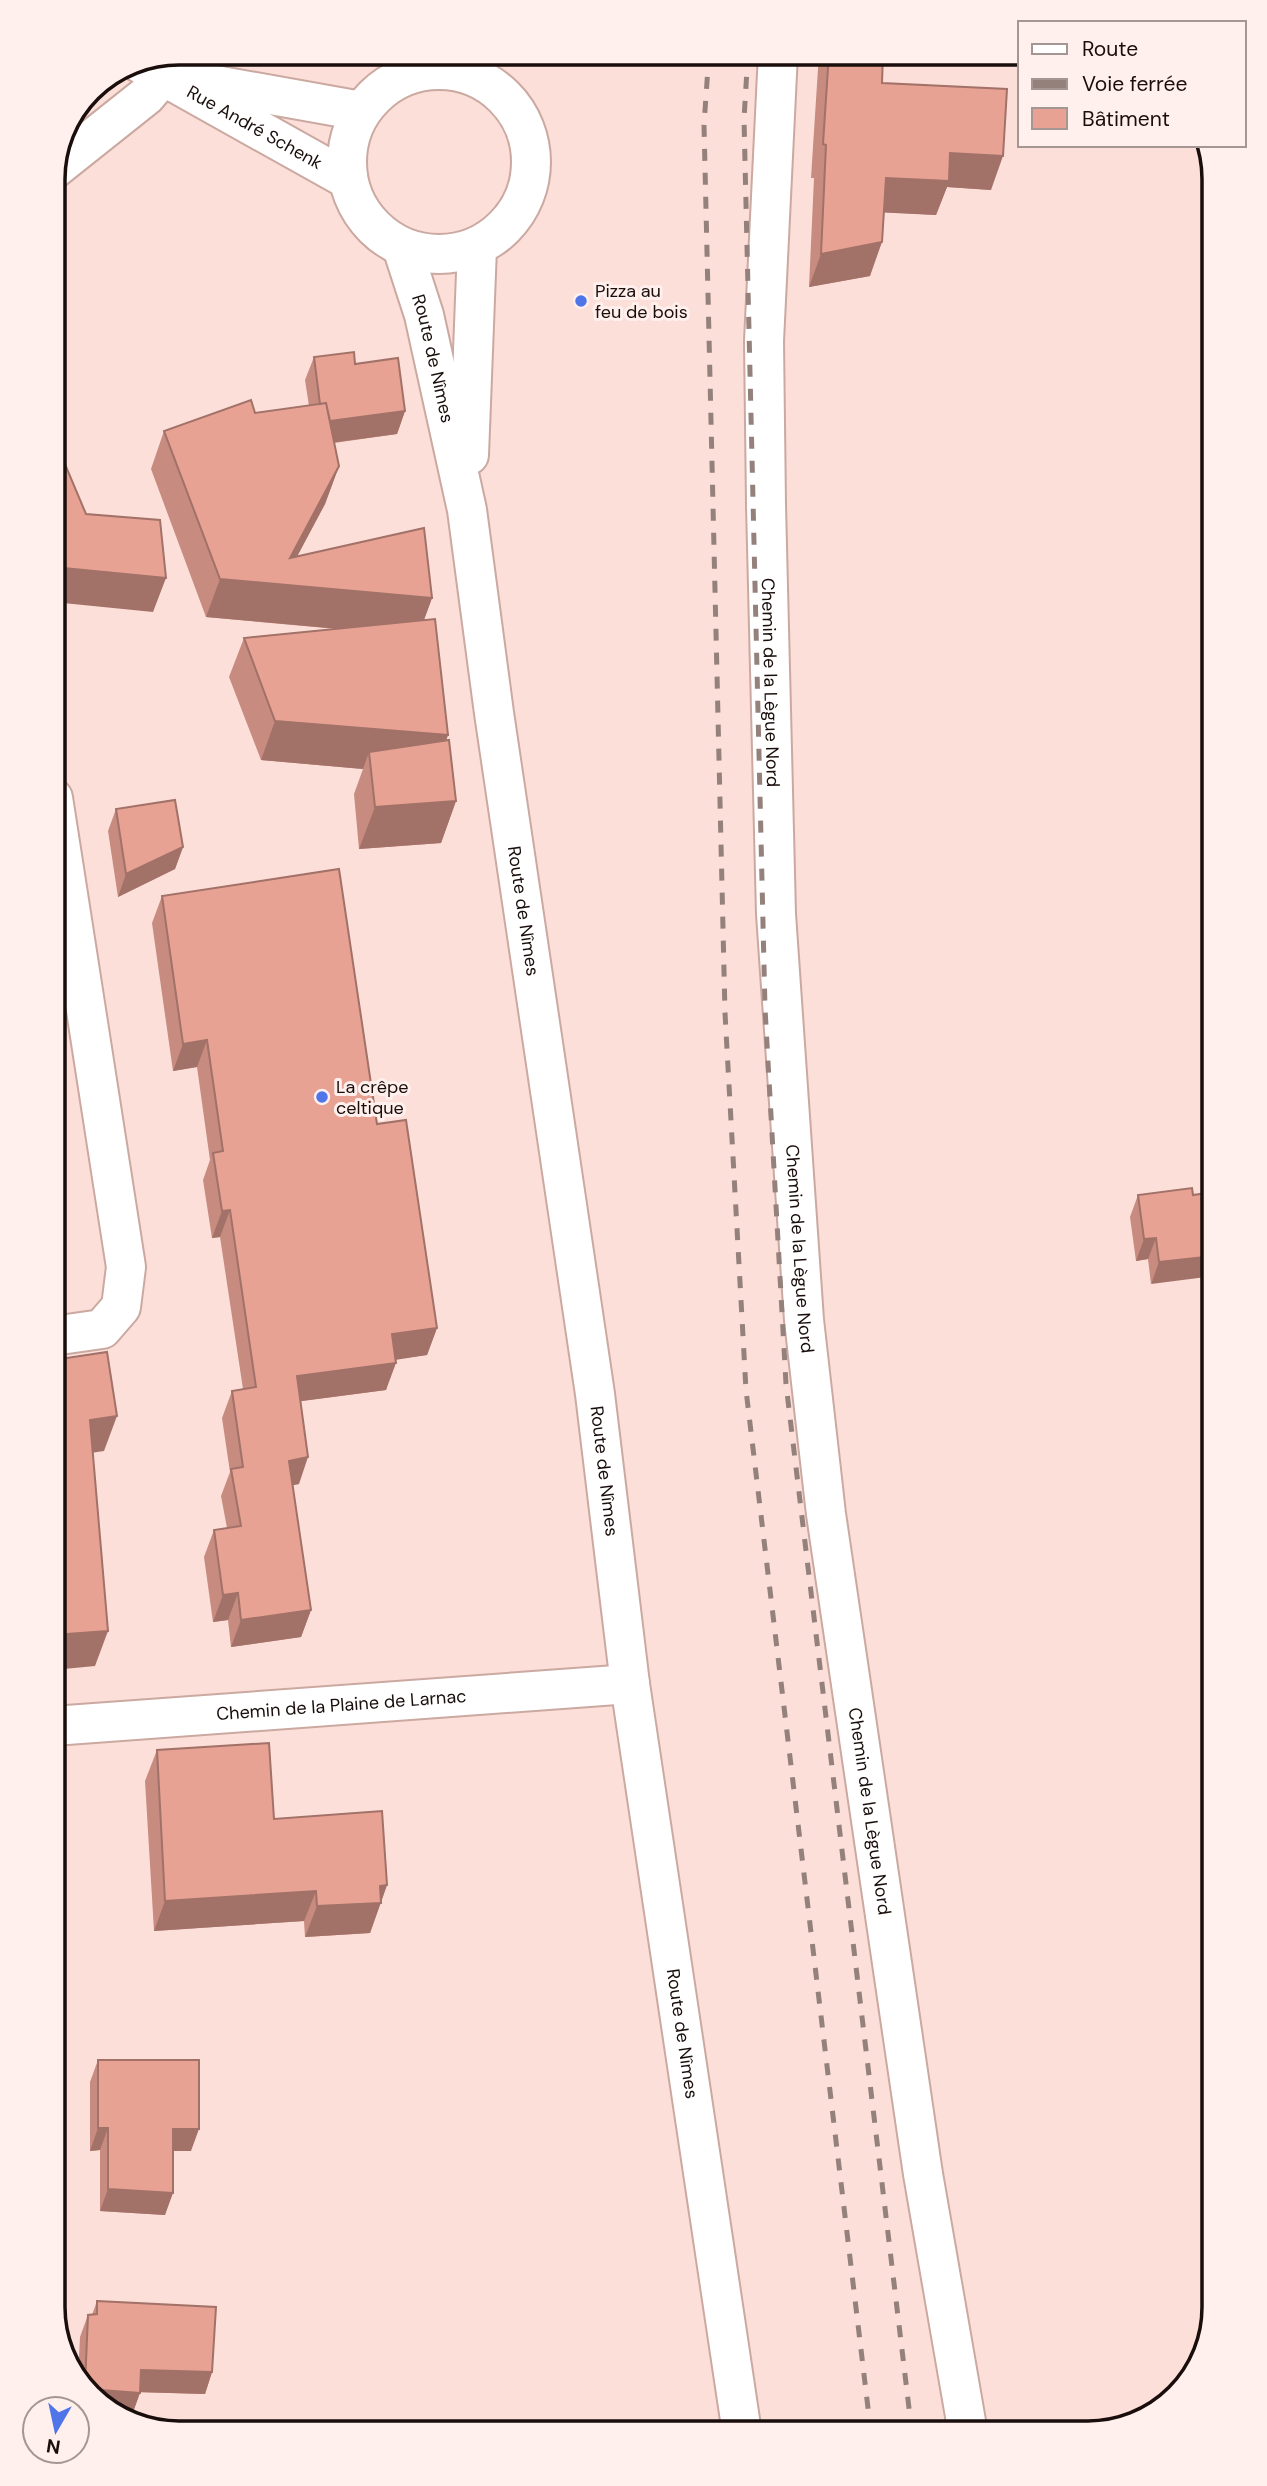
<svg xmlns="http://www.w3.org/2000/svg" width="1267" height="2486" viewBox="0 0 1267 2486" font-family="'DM Sans',sans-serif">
	<rect width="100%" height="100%" fill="#fcdfd9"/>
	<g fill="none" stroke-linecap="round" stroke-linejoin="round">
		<!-- minor casing -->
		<g stroke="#cba9a1" stroke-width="42">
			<g id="minor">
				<path id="s1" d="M 778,53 L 764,341 L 766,505 L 776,914 L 804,1320 L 826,1514 L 923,2174 L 968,2433"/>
				<path id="s2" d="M 136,61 L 347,179"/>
				<path d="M 193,81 L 361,111"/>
				<path d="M 53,170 L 146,96 L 164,75"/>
				<path d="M 53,1336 L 102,1329 L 121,1307 L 126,1267 L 53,798"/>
				<path id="s3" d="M 53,1726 L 630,1684"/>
			</g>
		</g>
		<!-- major casing -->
		<g stroke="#cba9a1" stroke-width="42">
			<g id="major">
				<circle cx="439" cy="162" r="92"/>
				<path id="s4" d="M 402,247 L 424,315 L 467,510 L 494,713 L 595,1394 L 630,1684 L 742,2433"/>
				<path d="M 469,455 L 477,247"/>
			</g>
		</g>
		<!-- minor -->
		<use href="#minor" stroke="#fff" stroke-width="38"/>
		<!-- major -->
		<use href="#major" stroke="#fff" stroke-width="38"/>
		<!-- rail -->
		<path stroke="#95817c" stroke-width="5" stroke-dasharray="12 12" stroke-linecap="butt" d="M 709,53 L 704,125 L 725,1013 L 746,1390 L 871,2433
			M 748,53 L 744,119 L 765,1008 L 786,1384 L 912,2433"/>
	</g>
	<!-- wall -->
	<path fill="#c78b7f" d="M 819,53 L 883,53 L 882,83 L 991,190 L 947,187 L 936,215 L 884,212 L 870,276 L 809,287 L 814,178 L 811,178 Z
		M 314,357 L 355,364 L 405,411 L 397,434 L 334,443 L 339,466 L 325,504 L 297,556 L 432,598 L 424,620 L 448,735 L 446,741 L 456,801 L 441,843 L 359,849 L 354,794 L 363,769 L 261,760 L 229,677 L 244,638 L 337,629 L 206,617 L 151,469 L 164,431 L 255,413 L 309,406 L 305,380 Z
		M 116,809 L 183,847 L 175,869 L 118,897 L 108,831 Z
		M 162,896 L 377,1124 L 437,1328 L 427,1355 L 395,1359 L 386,1390 L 301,1401 L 299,1484 L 293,1485 L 311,1610 L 301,1637 L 231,1647 L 228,1620 L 213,1622 L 204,1557 L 214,1530 L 227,1528 L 221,1496 L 230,1472 L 222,1418 L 232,1391 L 243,1389 L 220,1237 L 212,1238 L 203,1180 L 210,1160 L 197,1067 L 173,1071 L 152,923 Z
		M 1192,1188 L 1151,1284 L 1148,1259 L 1136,1261 L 1130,1217 L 1138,1195 Z
		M 157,1750 L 387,1885 L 370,1933 L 305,1937 L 304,1921 L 154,1931 L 145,1781 Z
		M 98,2060 L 191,2151 L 173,2151 L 165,2215 L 100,2211 L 100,2150 L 90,2151 L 90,2082 Z
		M 97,2301 L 212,2372 L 205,2394 L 140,2392 L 132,2415 L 120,2414 L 102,2408 L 78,2377 L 80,2337 L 88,2315 L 92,2315 Z"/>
	<!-- shaded-wall -->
	<path fill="#a27168" d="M 950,153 L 1003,156 L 991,190 L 947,187 L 936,215 L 873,212 L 886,178 Z
		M 882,242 L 870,276 L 809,287 L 821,254 Z
		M 405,411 L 397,434 L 314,445 L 322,422 Z
		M 339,466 L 325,504 L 282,585 L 432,598 L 418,636 L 206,617 L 220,579 L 290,558 Z
		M 53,567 L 166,578 L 153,612 L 53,602 Z
		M 275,721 L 448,735 L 433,775 L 369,752 L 363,769 L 261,760 Z
		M 456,801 L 441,843 L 359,849 L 375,807 Z
		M 183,847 L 175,869 L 118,897 L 126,874 Z
		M 207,1040 L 197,1067 L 173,1071 L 183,1044 Z
		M 230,1210 L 220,1237 L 212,1238 L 222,1211 Z
		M 1156,1238 L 1148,1259 L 1136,1261 L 1144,1239 Z
		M 1214,1256 L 1214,1276 L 1151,1284 L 1159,1262 Z
		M 437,1328 L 427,1355 L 382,1362 L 392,1334 Z
		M 396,1363 L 386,1390 L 287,1403 L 297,1376 Z
		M 117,1416 L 104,1451 L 77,1455 L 90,1420 Z
		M 308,1457 L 299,1484 L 279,1488 L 289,1461 Z
		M 238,1593 L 228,1620 L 213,1622 L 223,1595 Z
		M 311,1610 L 301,1637 L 231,1647 L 241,1620 Z
		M 108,1631 L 95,1666 L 53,1670 L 53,1635 Z
		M 387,1885 L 370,1933 L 305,1937 L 317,1906 L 380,1886 Z
		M 316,1891 L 304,1921 L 154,1931 L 165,1901 Z
		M 98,2128 L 108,2128 L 100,2150 L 90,2151 Z
		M 173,2129 L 199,2129 L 191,2151 L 165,2151 Z
		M 108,2189 L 173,2193 L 165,2215 L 100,2211 Z
		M 141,2370 L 212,2372 L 205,2394 L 133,2392 Z
		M 88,2389 L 140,2393 L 132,2415 L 120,2414 L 102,2408 Z"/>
	<!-- building -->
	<path fill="#e7a294" stroke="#a27168" stroke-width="2" d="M 829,53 L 883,53 L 882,83 L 1007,89 L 1003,156 L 950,153 L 949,181 L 886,178 L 882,242 L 821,254 L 826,145 L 823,144 Z
		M 354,352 L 355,364 L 398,358 L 405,411 L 330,421 L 326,403 L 320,404 L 314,357 Z
		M 251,400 L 255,413 L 326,403 L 339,466 L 290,558 L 424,528 L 432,598 L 220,579 L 164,431 Z
		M 53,438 L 54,438 L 86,514 L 160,520 L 166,578 L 53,567 Z
		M 435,619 L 448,735 L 275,721 L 244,638 Z
		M 449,740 L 456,801 L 375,807 L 369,752 Z
		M 175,800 L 183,847 L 126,874 L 116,809 Z
		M 339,869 L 377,1124 L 406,1120 L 437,1328 L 392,1334 L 396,1363 L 297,1376 L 308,1457 L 289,1461 L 311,1610 L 241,1620 L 238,1593 L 223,1595 L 214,1530 L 241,1526 L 231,1469 L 243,1467 L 232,1391 L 256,1387 L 230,1210 L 222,1211 L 213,1153 L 223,1151 L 207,1040 L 183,1044 L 162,896 Z
		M 1192,1188 L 1193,1195 L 1214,1192 L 1214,1256 L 1159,1262 L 1156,1238 L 1144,1239 L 1138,1195 Z
		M 107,1352 L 117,1416 L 90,1420 L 108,1631 L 53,1635 L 53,1360 Z
		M 269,1743 L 274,1819 L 382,1811 L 387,1885 L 380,1886 L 381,1903 L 317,1906 L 316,1891 L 165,1901 L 157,1750 Z
		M 98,2060 L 199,2060 L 199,2129 L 173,2129 L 173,2193 L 108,2189 L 108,2128 L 98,2128 Z
		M 97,2301 L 216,2307 L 212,2372 L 141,2370 L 140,2393 L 88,2389 L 85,2385 L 88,2315 L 97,2314 Z
		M 228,2428 L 280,2433 L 228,2433 Z"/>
	<!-- markers -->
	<g fill="#4f75e9" stroke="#fff0ed" stroke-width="2.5">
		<circle cx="581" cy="301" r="7"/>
		<circle cx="322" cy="1097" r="7"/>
	</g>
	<g text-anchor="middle" stroke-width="6" stroke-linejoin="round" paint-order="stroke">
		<!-- street labels -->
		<g font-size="18" fill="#190e0b" stroke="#fff0ed">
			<text dy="6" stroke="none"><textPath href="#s2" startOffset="136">Rue André Schenk</textPath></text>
			<text dy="6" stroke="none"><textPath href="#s4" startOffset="116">Route de Nîmes</textPath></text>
			<text dy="6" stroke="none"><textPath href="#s1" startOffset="630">Chemin de la Lègue Nord</textPath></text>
			<text dy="6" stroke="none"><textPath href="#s4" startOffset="676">Route de Nîmes</textPath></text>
			<text dy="6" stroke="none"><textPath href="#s1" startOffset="1197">Chemin de la Lègue Nord</textPath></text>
			<text dy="6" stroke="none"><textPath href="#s4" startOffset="1242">Route de Nîmes</textPath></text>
			<text dy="6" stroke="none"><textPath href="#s3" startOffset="289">Chemin de la Plaine de Larnac</textPath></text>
			<text dy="6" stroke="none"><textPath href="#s1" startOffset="1764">Chemin de la Lègue Nord</textPath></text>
			<text dy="6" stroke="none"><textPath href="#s4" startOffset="1810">Route de Nîmes</textPath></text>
		</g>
		<!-- poi labels -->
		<g font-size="18" fill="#190e0b" stroke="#fff0ed" text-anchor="start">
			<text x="595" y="297">Pizza au<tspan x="595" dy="21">feu de bois</tspan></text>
			<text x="336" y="1093">La crêpe<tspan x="336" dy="21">celtique</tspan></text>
		</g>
	</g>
	<!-- crop -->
	<path d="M0 0H1267V2486H0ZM179 65H1088A114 114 0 0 1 1202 179V2307A114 114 0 0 1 1088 2421H179A114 114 0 0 1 65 2307V179A114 114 0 0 1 179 65Z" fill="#fff0ed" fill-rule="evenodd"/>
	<path fill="none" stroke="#190e0b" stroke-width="3.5" d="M179 65H1088A114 114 0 0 1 1202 179V2307A114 114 0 0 1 1088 2421H179A114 114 0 0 1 65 2307V179A114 114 0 0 1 179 65Z"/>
	<!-- legend -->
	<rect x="1018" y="21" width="228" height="126" fill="#fff0ed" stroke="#a39693" stroke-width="2"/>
	<rect x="1032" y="44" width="35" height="10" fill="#ffffff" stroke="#a39693" stroke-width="2"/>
	<text x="1082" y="56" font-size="21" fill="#190e0b">Route</text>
	<rect x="1032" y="79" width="35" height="10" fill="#95817c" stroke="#a39693" stroke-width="2"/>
	<text x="1082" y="91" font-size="21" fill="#190e0b">Voie ferrée</text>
	<rect x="1032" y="108" width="35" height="21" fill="#e7a294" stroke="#a39693" stroke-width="2"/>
	<text x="1082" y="126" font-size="21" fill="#190e0b">Bâtiment</text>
	<!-- north arrow -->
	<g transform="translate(56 2430) rotate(189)"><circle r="33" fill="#fff0ed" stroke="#a39693" stroke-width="2"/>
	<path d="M0-5L12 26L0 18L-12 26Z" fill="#4f75e9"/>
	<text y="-10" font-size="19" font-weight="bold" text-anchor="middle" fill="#190e0b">N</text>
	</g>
</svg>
